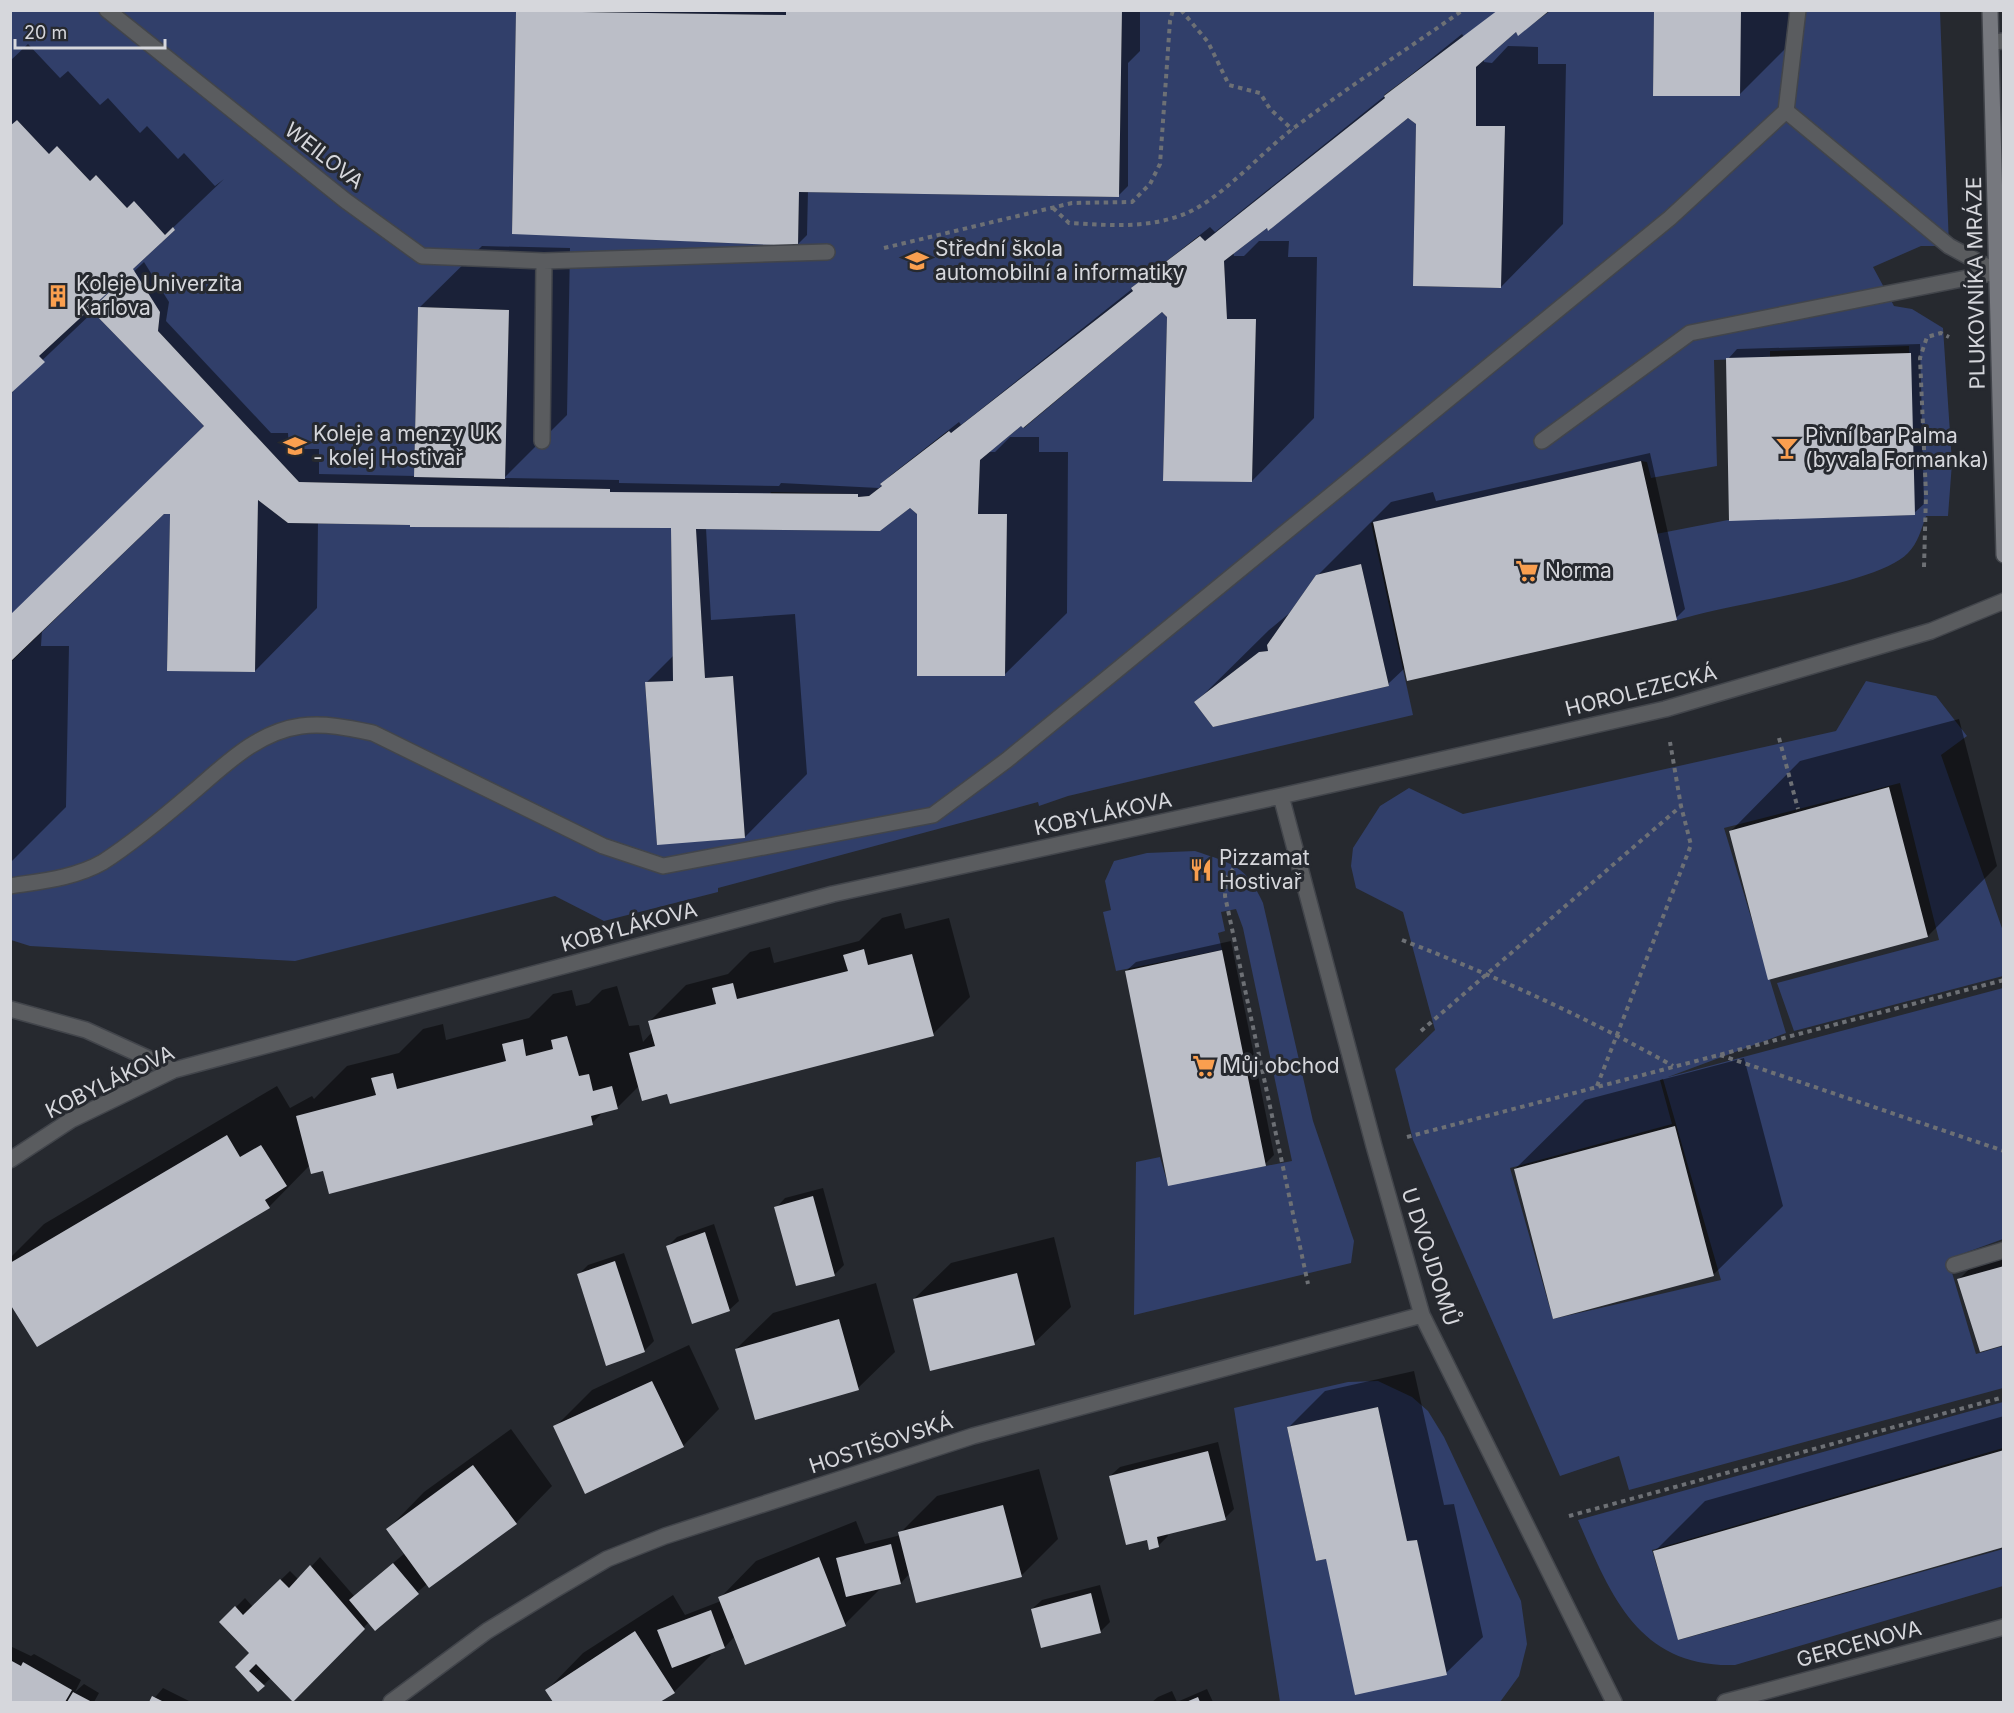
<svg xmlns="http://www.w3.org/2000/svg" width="2014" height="1713" viewBox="0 0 2014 1713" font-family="Inter,sans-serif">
	<rect width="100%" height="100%" fill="#26292f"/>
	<!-- green -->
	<path fill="#313f6a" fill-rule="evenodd" d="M 11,11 L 786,11 L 786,15 L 516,11 L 512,233 L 798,246 L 799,192 L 1119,197 L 1122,11 L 1498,11 L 1384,95 L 1385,98 L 1205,241 L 1199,236 L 1131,288 L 1133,291 L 951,433 L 948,431 L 880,484 L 882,486 L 869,496 L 858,497 L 858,494 L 771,492 L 770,495 L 610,492 L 610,489 L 299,482 L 158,331 L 160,312 L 133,270 L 91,310 L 204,426 L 11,615 L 11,394 L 39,356 L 175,230 L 173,227 L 165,235 L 134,202 L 127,208 L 96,175 L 90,181 L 58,147 L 49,154 L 17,120 L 11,126 ZM 418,307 L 509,310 L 505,479 L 414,477 Z
		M 1550,11 L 1654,11 L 1653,95 L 1739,96 L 1741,11 L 1940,11 L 1949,246 L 1921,246 L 1873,267 L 1894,306 L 1912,309 L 1943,328 L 1952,463 L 1948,516 L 1926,516 C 1921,530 1918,543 1908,553 C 1877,586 1726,603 1675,621 L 1656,534 L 1728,520 L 1913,515 L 1909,346 L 1770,351 L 1770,358 L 1714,360 L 1717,466 L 1651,478 L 1647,462 L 1641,461 L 1371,523 L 1413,715 L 1068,796 L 1039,806 L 1038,802 L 718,888 L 718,892 L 604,921 L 555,896 L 295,961 L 30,946 L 11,940 L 11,662 L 164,514 L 170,514 L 167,670 L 255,672 L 258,500 L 288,523 L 410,525 L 411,527 L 671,528 L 673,681 L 645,683 L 657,844 L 745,838 L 733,676 L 705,678 L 696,529 L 880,531 L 910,508 L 917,514 L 917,676 L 1005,676 L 1007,514 L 978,514 L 980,460 L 1021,426 L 1024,428 L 1162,312 L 1167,317 L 1163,480 L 1252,482 L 1256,319 L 1227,319 L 1224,261 L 1267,228 L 1269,230 L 1408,118 L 1416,124 L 1413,286 L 1501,288 L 1505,126 L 1476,126 L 1476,67 L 1516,32 L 1518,35 ZM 1361,564 L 1389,686 L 1213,727 L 1194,702 L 1259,652 L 1268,651 L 1267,645 L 1316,575 Z
		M 1866,681 L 1936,696 L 1967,736 L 1941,755 L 2003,931 L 2003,976 L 1794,1031 L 1777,983 L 1939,940 L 1900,783 L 1724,828 L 1786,1033 L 1668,1077 L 2003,988 L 2003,1239 L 1948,1259 L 1976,1354 L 2003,1346 L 2003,1388 L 1629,1490 L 1619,1456 L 1560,1476 L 1413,1140 L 1395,1069 L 1435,1030 L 1403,912 L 1356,888 L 1351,866 L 1353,848 L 1380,806 L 1409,788 L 1463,814 L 1836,731 ZM 1663,1079 L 1721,1280 L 1553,1319 L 1510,1168 L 1672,1124 L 1660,1080 Z
		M 1195,851 C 1233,864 1246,865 1263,903 L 1313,1121 L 1354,1241 L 1351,1263 L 1134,1315 L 1136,1162 L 1160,1157 L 1168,1185 L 1292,1161 L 1243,928 L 1236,909 L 1221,912 L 1225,931 L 1218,933 L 1222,950 L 1116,971 L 1103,912 L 1111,910 L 1105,881 L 1114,861 L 1147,853 Z
		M 1378,1381 L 1412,1397 L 1428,1411 L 1444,1437 L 1521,1601 L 1527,1644 L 1519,1676 L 1500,1702 L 1280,1702 L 1234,1408 L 1348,1382 ZM 1378,1407 L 1407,1541 L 1417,1540 L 1446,1675 L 1326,1559 L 1316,1561 L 1287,1427 Z
		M 2003,1402 L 2003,1448 L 1652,1550 L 1679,1640 L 2003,1549 L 2003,1586 L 1735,1665 C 1639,1668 1611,1596 1578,1520 Z"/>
	<!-- shadow -->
	<path fill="#0007" d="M 518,10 L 1140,10 L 1140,51 L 1128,63 L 1128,186 L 1118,196 L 808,191 L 807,235 L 798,244 Z
		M 1655,10 L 1802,10 L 1801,33 L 1739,95 Z
		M 1517,30 L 1484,56 L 1484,62 L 1492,63 L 1508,46 L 1538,47 L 1538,64 L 1566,64 L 1563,224 L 1501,287 L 1418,123 L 1408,116 L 1233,252 L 1234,256 L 1244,256 L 1259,241 L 1289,241 L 1288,257 L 1317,257 L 1314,418 L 1252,481 L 1168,316 L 1162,310 L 987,452 L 995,452 L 1010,437 L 1039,437 L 1039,452 L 1068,452 L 1067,613 L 1004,675 L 918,513 L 910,506 L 706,528 L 711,620 L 795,614 L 807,774 L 745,837 L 646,683 L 674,655 L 672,527 L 318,522 L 317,608 L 255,671 L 171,512 L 164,512 L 42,630 L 41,646 L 69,646 L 66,807 L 10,863 L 10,617 L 206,425 L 94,311 L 10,391 L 10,61 L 28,44 L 60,78 L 68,71 L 100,105 L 108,98 L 140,133 L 147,126 L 178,159 L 184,153 L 215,186 L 224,179 L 90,307 L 93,310 L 144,262 L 169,302 L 166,321 L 271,433 L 288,433 L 289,449 L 319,449 L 319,474 L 416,476 L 419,308 L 482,246 L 570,248 L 567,415 L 504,478 L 619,480 L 619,483 L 779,486 L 781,483 L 879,488 L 891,475 L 959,422 L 961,425 L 1210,227 L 1215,232 L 1462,34 L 1464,37 Z
		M 1920,344 L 1924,504 L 1914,513 L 1728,359 L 1737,349 Z
		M 1650,453 L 1685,609 L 1676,618 L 1406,667 L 1388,684 L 1196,702 L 1269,630 L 1292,611 L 1317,576 L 1391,502 L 1433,492 L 1436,501 Z
		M 1959,719 L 1997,866 L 1928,936 L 1731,831 L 1800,761 Z
		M 901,913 L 905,929 L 949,918 L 970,997 L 933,1034 L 669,1092 L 639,1086 L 617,1108 L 604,1111 L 592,1123 L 324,1169 L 310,1165 L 269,1207 L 10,1301 L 10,1258 L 44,1224 L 277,1086 L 290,1108 L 312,1096 L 314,1099 L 347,1066 L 399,1053 L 423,1029 L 443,1024 L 446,1040 L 529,1018 L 553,994 L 572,990 L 576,1006 L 589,1003 L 602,990 L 617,986 L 629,1026 L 639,1025 L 643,1042 L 652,1032 L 649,1022 L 686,985 L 728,974 L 750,952 L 770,947 L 774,963 L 859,941 L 882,918 Z
		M 1231,941 L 1274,1155 L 1265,1164 L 1126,971 L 1136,962 Z
		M 1744,1058 L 1783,1206 L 1713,1275 L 1515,1169 L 1585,1100 Z
		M 823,1188 L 844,1265 L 835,1274 L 797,1285 L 776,1208 L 785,1198 Z
		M 714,1224 L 739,1301 L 729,1310 L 668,1246 L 677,1237 Z
		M 1054,1237 L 1071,1307 L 1034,1343 L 914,1299 L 951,1263 Z
		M 2004,1246 L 2004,1344 L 1959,1279 L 1988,1251 Z
		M 624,1253 L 654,1341 L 644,1351 L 579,1274 L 588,1265 Z
		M 876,1283 L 895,1352 L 858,1388 L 736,1349 L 773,1313 Z
		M 689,1345 L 719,1409 L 683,1446 L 555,1427 L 592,1390 Z
		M 1414,1371 L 1444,1505 L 1454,1504 L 1483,1637 L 1446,1673 L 1328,1557 L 1288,1428 L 1325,1391 Z
		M 2004,1416 L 2004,1545 L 1655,1551 L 1705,1501 Z
		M 511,1429 L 552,1486 L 516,1523 L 427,1584 L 375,1628 L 369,1622 L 293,1700 L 271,1678 L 258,1690 L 237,1667 L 251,1653 L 221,1622 L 245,1598 L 253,1607 L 290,1571 L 299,1580 L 320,1557 L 354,1596 L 405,1553 L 388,1529 L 424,1492 Z
		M 1218,1442 L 1234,1509 L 1225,1518 L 1167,1533 L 1168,1536 L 1158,1546 L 1148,1538 L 1110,1476 L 1120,1467 Z
		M 1039,1469 L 1058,1539 L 1021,1576 L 910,1573 L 901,1583 L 882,1587 L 845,1624 L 735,1636 L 725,1647 L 709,1653 L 711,1655 L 674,1692 L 657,1702 L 554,1702 L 547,1690 L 583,1653 L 673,1595 L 685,1615 L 721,1601 L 720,1598 L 756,1561 L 856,1521 L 865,1544 L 901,1535 L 900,1533 L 937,1496 Z
		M 1100,1585 L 1110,1622 L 1100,1632 L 1032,1609 L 1042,1600 Z
		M 10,1646 L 31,1656 L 34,1654 L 81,1680 L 75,1692 L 84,1684 L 99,1693 L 94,1702 L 10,1702 Z
		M 163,1688 L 191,1702 L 151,1702 Z
		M 1207,1689 L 1213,1702 L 1152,1702 L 1158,1697 L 1172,1691 L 1177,1702 Z"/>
	<!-- building -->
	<path fill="#bbbec7" d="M 786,10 L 1122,10 L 1119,197 L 799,192 L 798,246 L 512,234 L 516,11 L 786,15 Z
		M 1498,10 L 1550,10 L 1518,36 L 1516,32 L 1476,67 L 1476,126 L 1505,126 L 1501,288 L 1413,286 L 1416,124 L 1408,118 L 1268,231 L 1267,228 L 1224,261 L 1227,319 L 1256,319 L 1252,482 L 1163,481 L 1167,317 L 1162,312 L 1023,428 L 1021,426 L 980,460 L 978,514 L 1007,514 L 1005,676 L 917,676 L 917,514 L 910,508 L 880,531 L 696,529 L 705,678 L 733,676 L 745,838 L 657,845 L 645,682 L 673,681 L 671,528 L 410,527 L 410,525 L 288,523 L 258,500 L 255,672 L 167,671 L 170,514 L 164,514 L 10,662 L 10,615 L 204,426 L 91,310 L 129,273 L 39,356 L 45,362 L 10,394 L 10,126 L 17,120 L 49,154 L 57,146 L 90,181 L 96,175 L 127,208 L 134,201 L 165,235 L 173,227 L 175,230 L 133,269 L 160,312 L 158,331 L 299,482 L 610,489 L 610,492 L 858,494 L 858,497 L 869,496 L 882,486 L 880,484 L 949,431 L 951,433 L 1133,291 L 1131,288 L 1200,236 L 1205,241 L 1385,98 L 1384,96 Z
		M 1654,10 L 1741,10 L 1740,96 L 1653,96 Z
		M 418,307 L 509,310 L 505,479 L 414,477 Z
		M 1911,353 L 1915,515 L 1729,521 L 1726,358 Z
		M 1641,461 L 1677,620 L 1407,681 L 1373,522 Z
		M 1361,564 L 1389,686 L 1213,727 L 1194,702 L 1259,652 L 1268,651 L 1267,645 L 1316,575 Z
		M 1889,787 L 1928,937 L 1768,980 L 1729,831 Z
		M 864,949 L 868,965 L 912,954 L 934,1036 L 670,1104 L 667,1094 L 642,1101 L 629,1053 L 655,1046 L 648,1021 L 716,1004 L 712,988 L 733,983 L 737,999 L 848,971 L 843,955 Z
		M 1222,950 L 1266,1166 L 1168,1186 L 1125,971 Z
		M 567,1036 L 579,1076 L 589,1074 L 593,1091 L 612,1086 L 618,1109 L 591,1116 L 593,1125 L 329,1194 L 323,1171 L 311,1174 L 296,1116 L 376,1095 L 371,1078 L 393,1073 L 397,1089 L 506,1061 L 502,1044 L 523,1039 L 526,1056 L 553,1049 L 551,1040 Z
		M 1675,1126 L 1714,1276 L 1553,1319 L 1514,1169 Z
		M 227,1135 L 240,1157 L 261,1145 L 287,1186 L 265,1200 L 270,1208 L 37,1347 L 10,1304 L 10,1263 Z
		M 813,1196 L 835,1276 L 796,1286 L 774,1207 Z
		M 705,1232 L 730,1311 L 692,1324 L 666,1246 Z
		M 615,1261 L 645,1352 L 606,1366 L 577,1274 Z
		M 2004,1266 L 2004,1345 L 1980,1352 L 1957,1279 Z
		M 1017,1273 L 1035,1345 L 930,1371 L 913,1299 Z
		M 839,1319 L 859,1390 L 755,1420 L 735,1349 Z
		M 652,1381 L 684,1447 L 585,1494 L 553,1426 Z
		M 1378,1407 L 1407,1541 L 1417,1540 L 1447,1675 L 1355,1695 L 1326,1559 L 1316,1561 L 1287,1427 Z
		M 2004,1450 L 2004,1547 L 1678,1640 L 1653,1551 Z
		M 1208,1451 L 1226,1520 L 1157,1537 L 1159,1547 L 1149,1550 L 1147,1540 L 1126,1545 L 1109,1476 Z
		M 473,1465 L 517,1524 L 429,1588 L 386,1529 Z
		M 1003,1505 L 1022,1577 L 916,1603 L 898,1532 Z
		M 891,1544 L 901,1584 L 846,1597 L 836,1558 Z
		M 819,1557 L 846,1626 L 745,1665 L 718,1597 Z
		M 393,1563 L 419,1594 L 375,1631 L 349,1600 Z
		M 310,1565 L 365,1629 L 293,1702 L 256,1664 L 249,1671 L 265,1686 L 258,1692 L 235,1667 L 249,1653 L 219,1622 L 235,1606 L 243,1615 L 280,1579 L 289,1588 Z
		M 1091,1593 L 1101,1633 L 1041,1648 L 1031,1609 Z
		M 711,1610 L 725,1648 L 672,1668 L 657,1630 Z
		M 635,1631 L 675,1693 L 660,1702 L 553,1702 L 545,1690 Z
		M 10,1660 L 21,1666 L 23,1662 L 72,1690 L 65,1702 L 10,1702 Z
		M 73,1692 L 92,1702 L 67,1702 Z
		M 152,1696 L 164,1702 L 149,1702 Z
		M 1198,1697 L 1200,1702 L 1186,1702 Z"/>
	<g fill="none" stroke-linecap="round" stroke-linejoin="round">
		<!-- lane casing -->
		<g stroke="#42454b" stroke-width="18">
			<path id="lane" d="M 107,10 L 346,201 L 422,256 L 544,261 L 827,252
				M 1991,42 L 2004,41
				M 1786,111 L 1949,246 L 1997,272
				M 542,441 L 544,261
				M 1542,441 L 1690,333 L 1997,272
				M 10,886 C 42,881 75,878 103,862 C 134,842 165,816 193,792 C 225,765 257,732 301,726 C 326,723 349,728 373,733 L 603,846 L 663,866 L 933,815 L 1007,760 L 1670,218 L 1786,111 L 1798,10
				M 1954,1265 L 2004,1250"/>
		</g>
		<!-- street casing -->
		<g stroke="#42454b" stroke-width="18">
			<path id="street" d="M 1281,796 L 1374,1146 L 1422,1315 L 1614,1702
				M 10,1009 L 86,1030 L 174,1070
				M 10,1160 L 71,1120 L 174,1070 L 833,894 L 1281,796 L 1665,709 L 1931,631 L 2004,601
				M 391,1702 L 487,1631 L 554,1590 L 607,1559 L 665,1536 L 973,1436 L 1422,1315
				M 1725,1702 L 2004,1627"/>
		</g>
		<!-- secondary casing -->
		<g stroke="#42454b" stroke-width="18">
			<path id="secondary" d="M 1990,10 L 2004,555"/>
		</g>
		<!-- path -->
		<path stroke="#6d7075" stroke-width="4" stroke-dasharray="4.5 4.5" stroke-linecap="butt" d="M 1181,10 L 1208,42 L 1229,85 L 1260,93 L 1270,109 L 1293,130
			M 1053,208 L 1069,223 C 1108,225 1144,229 1182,215 C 1218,202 1259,155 1290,131 C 1346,88 1405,51 1463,10
			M 884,248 L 1072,203 L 1132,202 L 1150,184 L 1160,164 L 1170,21 L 1173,10
			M 1924,567 L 1926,494 L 1920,358 L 1927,337 L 1941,333 L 1949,337
			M 1779,738 L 1798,809
			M 1239,862 L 1226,878 L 1225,896 L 1308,1284
			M 1402,940 C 1495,976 1586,1017 1673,1066
			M 1421,1031 L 1681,806
			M 1720,1055 L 2004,1151
			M 1597,1086 L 1691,845 L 1681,806 L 1670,742
			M 1407,1137 L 2004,980
			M 1569,1516 L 2004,1397"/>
		<!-- lane -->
		<use href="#lane" stroke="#5a5c5f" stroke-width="15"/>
		<!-- street -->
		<use href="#street" stroke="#5a5c5f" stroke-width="15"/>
		<!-- secondary -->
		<use href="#secondary" stroke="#76787e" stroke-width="15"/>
	</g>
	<!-- icons -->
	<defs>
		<g id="school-bare" transform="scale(1.8)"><path d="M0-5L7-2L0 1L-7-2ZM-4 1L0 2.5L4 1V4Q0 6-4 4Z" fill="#fa9f4f" stroke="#26292f" stroke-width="2.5" paint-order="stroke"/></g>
		<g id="building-bare" transform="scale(1.8)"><path d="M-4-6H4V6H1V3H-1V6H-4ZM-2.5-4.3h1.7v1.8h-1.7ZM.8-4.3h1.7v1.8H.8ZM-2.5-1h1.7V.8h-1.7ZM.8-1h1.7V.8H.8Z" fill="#fa9f4f" stroke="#26292f" stroke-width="2.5" paint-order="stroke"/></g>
		<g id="university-bare" transform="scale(1.8)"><path d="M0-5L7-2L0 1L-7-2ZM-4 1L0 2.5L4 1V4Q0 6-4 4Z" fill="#fa9f4f" stroke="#26292f" stroke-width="2.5" paint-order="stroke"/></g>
		<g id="bar-bare" transform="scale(1.8)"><path d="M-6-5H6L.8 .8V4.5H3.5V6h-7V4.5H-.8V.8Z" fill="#fa9f4f" stroke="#26292f" stroke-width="2.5" paint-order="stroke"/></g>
		<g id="supermarket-bare" transform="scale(1.8)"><path d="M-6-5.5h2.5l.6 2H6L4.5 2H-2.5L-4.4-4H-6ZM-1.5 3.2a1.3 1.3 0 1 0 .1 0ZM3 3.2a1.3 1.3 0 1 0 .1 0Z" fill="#fa9f4f" stroke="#26292f" stroke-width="2.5" paint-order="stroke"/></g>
		<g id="restaurant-bare" transform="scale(1.8)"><path d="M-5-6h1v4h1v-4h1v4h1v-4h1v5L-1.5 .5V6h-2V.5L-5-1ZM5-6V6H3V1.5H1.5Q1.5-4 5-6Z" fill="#fa9f4f" stroke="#26292f" stroke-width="2.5" paint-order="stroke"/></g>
	</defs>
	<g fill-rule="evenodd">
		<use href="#school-bare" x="917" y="261"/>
		<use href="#building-bare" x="58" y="296"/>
		<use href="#university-bare" x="295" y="446"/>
		<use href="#bar-bare" x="1787" y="448"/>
		<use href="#supermarket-bare" x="1527" y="571"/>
		<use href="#restaurant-bare" x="1201" y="870"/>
		<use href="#supermarket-bare" x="1204" y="1066"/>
	</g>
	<g text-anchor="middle" stroke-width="6" stroke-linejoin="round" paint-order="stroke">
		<!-- street labels -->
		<g font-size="21" fill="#d6d7dc" stroke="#26292f">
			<text transform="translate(324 156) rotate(38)" y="7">WEILOVA</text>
			<text transform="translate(1976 283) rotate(-91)" y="7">PLUKOVNÍKA MRÁZE</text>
			<text transform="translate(1641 691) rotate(-14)" y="7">HOROLEZECKÁ</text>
			<text transform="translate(1103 814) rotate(-12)" y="7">KOBYLÁKOVA</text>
			<text transform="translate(629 927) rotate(-15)" y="7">KOBYLÁKOVA</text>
			<text transform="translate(110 1082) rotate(-26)" y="7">KOBYLÁKOVA</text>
			<text transform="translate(1430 1257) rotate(72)" y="7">U DVOJDOMŮ</text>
			<text transform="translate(881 1444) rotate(-18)" y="7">HOSTIŠOVSKÁ</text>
			<text transform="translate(1859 1644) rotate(-15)" y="7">GERCENOVA</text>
		</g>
		<!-- poi labels -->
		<g font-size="21" fill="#d6d7dc" stroke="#26292f" text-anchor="start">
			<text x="935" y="256">Střední škola<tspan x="935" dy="24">automobilní a informatiky</tspan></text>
			<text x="76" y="291">Koleje Univerzita<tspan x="76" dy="24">Karlova</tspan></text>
			<text x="313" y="441">Koleje a menzy UK<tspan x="313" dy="24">- kolej Hostivař</tspan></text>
			<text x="1805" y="443">Pivní bar Palma<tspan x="1805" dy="24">(byvala Formanka)</tspan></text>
			<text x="1545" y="578">Norma</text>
			<text x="1219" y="865">Pizzamat<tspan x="1219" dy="24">Hostivař</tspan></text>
			<text x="1222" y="1073">Můj obchod</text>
		</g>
	</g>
	<!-- border -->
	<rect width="2014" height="1713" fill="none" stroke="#d6d7dc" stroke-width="24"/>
	<!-- scale -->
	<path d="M15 39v9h150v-9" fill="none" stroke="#d6d7dc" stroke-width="3"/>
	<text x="24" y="39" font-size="18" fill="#d6d7dc" stroke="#26292f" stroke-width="4.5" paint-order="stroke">20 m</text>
</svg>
